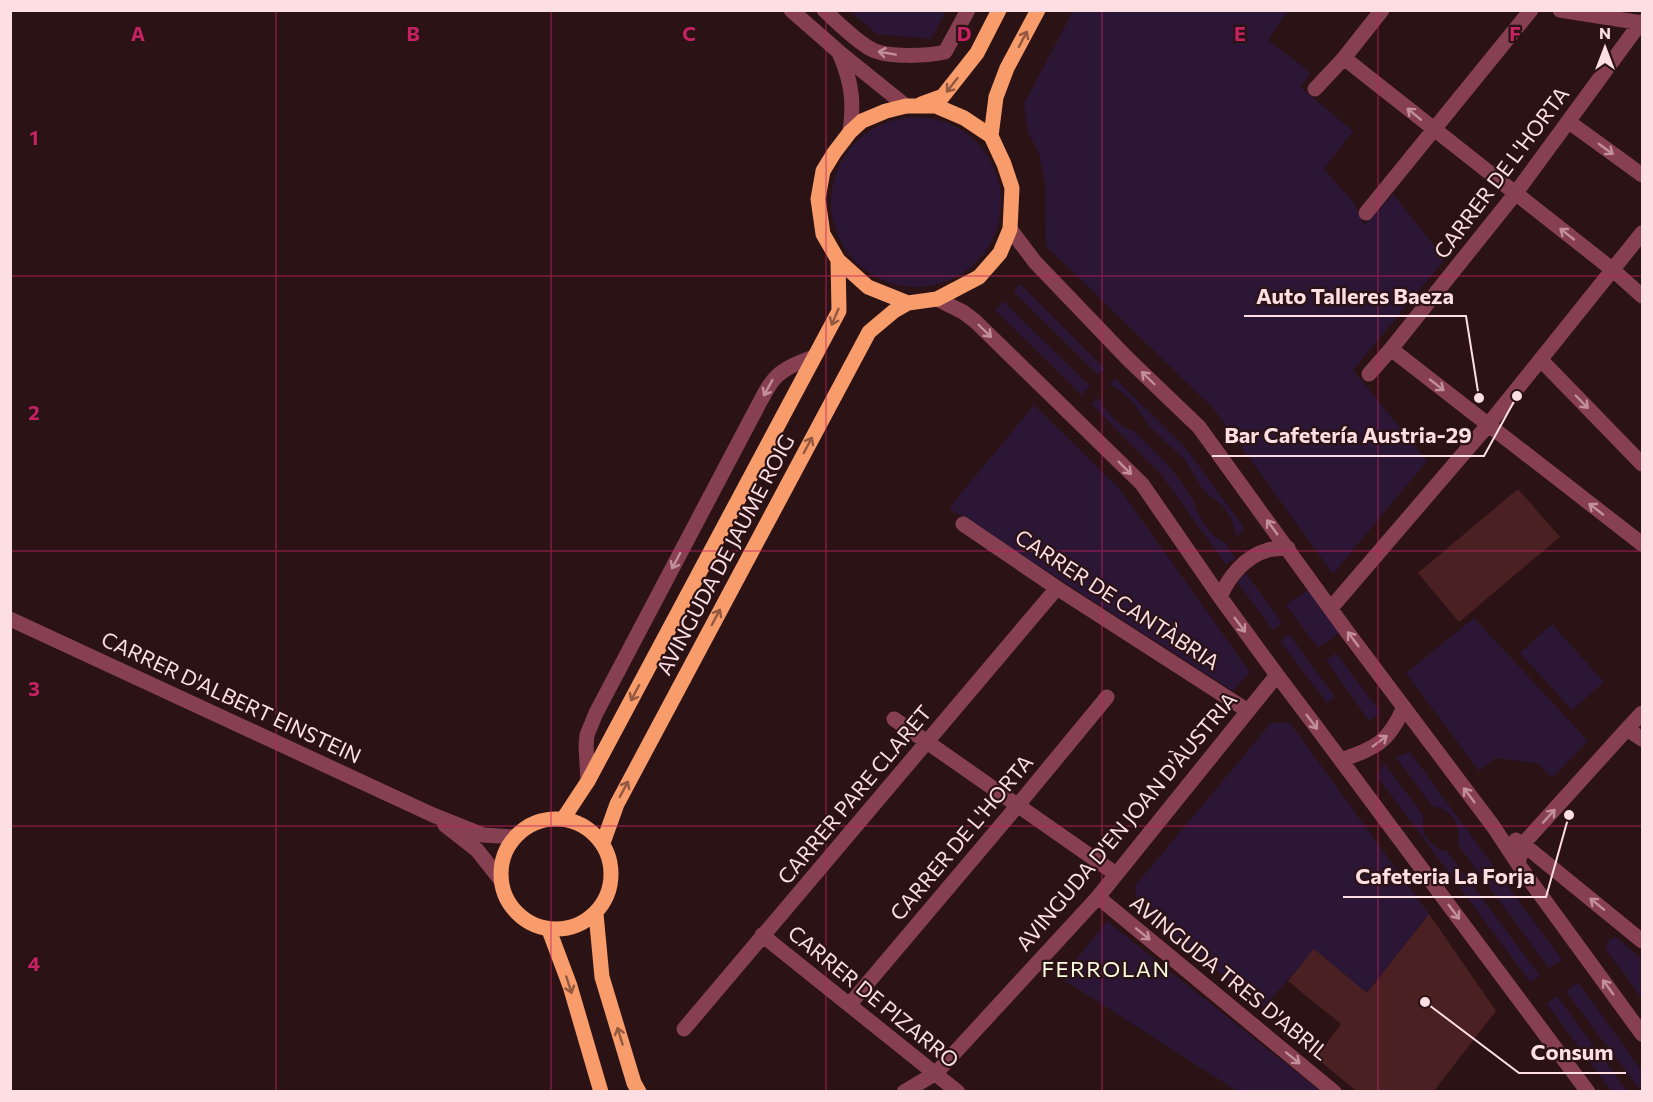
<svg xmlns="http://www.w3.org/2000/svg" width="1653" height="1102" viewBox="0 0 1653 1102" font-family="Commissioner,sans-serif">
	<rect width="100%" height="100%" fill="#2b1315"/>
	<!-- green -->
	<path fill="#2b1635" d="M 850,11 L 946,11 L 931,39 L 877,34 Z
		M 1073,11 L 1288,11 L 1268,40 L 1311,73 L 1300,87 L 1353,131 L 1324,169 L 1354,203 L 1364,225 L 1393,194 L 1445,259 L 1353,370 L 1427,461 L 1333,574 L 1213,408 L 1046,246 L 1045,184 L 1039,153 L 1028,132 L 1024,104 Z
		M831 202a85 85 0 1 1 170 0a85 85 0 1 1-170 0Z
		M 1020,284 L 1105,369 L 1098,375 L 1013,291 Z
		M 1003,301 L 1090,386 L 1082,395 L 995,310 Z
		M 1115,378 L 1188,451 L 1245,529 L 1236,537 L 1232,520 L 1222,505 L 1204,491 L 1184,459 L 1151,428 L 1133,403 L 1120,391 L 1110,384 Z
		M 1098,397 L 1105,409 L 1115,420 L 1125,428 L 1134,431 L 1172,469 L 1194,501 L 1197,511 L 1203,522 L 1213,535 L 1226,544 L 1235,558 L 1226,565 L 1160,473 L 1091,404 Z
		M 1034,405 L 1119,488 L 1250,672 L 1233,691 L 949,508 Z
		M 1245,572 L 1282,623 L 1273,630 L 1237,582 Z
		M 1309,589 L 1340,632 L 1318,648 L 1286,605 Z
		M 1474,618 L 1588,741 L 1552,777 L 1538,763 L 1495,758 L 1479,771 L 1406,673 Z
		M 1552,624 L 1604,682 L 1572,710 L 1520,653 Z
		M 1289,634 L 1335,697 L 1327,703 L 1280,641 Z
		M 1336,653 L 1380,712 L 1369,721 L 1326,660 Z
		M 1271,723 L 1290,723 L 1429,914 L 1367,993 L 1314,950 L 1263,1008 L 1137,906 L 1135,886 Z
		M 1410,752 L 1562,960 L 1549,968 L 1458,845 C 1461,825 1453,809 1432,806 L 1396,757 Z
		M 1384,763 L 1423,815 L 1424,834 L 1431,843 L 1439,849 L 1447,851 L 1540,976 L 1530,982 L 1377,776 Z
		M 1107,921 L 1320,1091 L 1237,1091 L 1061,978 Z
		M 1616,937 L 1642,959 L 1642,999 L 1606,949 L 1609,940 Z
		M 1578,982 L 1642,1071 L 1642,1091 L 1641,1091 L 1566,992 Z
		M 1557,996 L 1627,1091 L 1611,1091 L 1547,1004 Z"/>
	<!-- building -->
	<path fill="#4b2023" d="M 1518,489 L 1560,537 L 1459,622 L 1418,573 Z
		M 1429,914 L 1496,1011 L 1433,1092 L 1358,1092 L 1316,1058 L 1341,1024 L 1288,981 L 1314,949 L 1367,993 Z"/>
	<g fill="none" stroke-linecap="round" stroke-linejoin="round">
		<!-- minor -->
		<path stroke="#874051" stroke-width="15" d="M 791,10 L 839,52 L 906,106
			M 824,10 C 836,21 857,42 871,49 C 887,58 927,56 945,52 L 968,10
			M 1560,10 L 1642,23
			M 840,55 C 852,83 854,102 850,132
			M 1344,58 L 1613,270 L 1642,296
			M 1315,89 L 1344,58 L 1382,10
			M 1569,122 L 1642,175
			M 1366,213 L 1531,10
			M 1010,229 L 1035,262 L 1127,358 L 1199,427 L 1348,633 L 1493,826 L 1518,864 L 1642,1034
			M 937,299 L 963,312 L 975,321 L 1142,484 L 1220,597 L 1277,675 L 1314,724 L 1588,1092
			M 1391,349 L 1642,544
			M 1541,360 L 1642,464
			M 1369,374 L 1391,349 L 1515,194 L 1641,22
			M 963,524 L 1057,588 L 1248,711
			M 1220,597 C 1229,576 1246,556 1268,550 C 1274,548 1282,549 1288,548
			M 1331,608 L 1488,425 L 1642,233
			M 10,619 L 433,815 L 483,835 L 514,837
			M 894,719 L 1116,874
			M 1627,729 L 1642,739
			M 1341,760 C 1377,747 1388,743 1404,707
			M 588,781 L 586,746 L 587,735 L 596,713 L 752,417 C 772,380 772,371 814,357
			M 445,825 L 477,850 L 500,879
			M 1516,840 L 1523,844 L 1642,941
			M 1518,864 L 1523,844 L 1627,729 L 1642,713
			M 1098,897 L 1334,1092
			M 762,935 L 958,1092
			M 850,1004 L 1018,805 L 1107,697
			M 684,1029 L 1057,588
			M 904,1092 L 936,1073 L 1098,897 L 1277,675"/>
		<!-- major -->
		<path stroke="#f89c6b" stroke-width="15" d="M 921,104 L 943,96 L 977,53 L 999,10
			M 906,106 L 936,106 L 964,118 L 991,136 L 1004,164 L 1012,188 L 1010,229 L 1000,253 L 979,277 L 937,299 L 908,303 L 868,287 L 838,260 L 823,234 L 818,199 L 823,171 L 834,153 L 850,132 L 862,121 L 886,111 Z
			M 991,136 L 996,97 L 1007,68 L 1038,10
			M 563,819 L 588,781 L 839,311 L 838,260
			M501 874a55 55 0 1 1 110 0a55 55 0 1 1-110 0Z
			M 603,843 L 617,804 L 869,332 L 894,311 L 908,303
			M 596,914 L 602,977 L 634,1083 L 639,1092
			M 549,930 L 570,986 L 601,1092"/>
	</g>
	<!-- one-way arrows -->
	<defs><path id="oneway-shaft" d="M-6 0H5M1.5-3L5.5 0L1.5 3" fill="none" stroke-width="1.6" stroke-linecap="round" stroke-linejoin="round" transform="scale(1.5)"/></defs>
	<g stroke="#925840">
		<use href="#oneway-shaft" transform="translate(1023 39) rotate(-62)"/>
		<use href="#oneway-shaft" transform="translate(952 85) rotate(128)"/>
		<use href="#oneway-shaft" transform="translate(835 317) rotate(113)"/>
		<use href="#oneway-shaft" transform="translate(808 445) rotate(-62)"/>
		<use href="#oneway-shaft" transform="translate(716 617) rotate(-62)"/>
		<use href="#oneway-shaft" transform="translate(635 693) rotate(118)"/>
		<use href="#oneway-shaft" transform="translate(624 789) rotate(-62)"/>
		<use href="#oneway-shaft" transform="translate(569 985) rotate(72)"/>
		<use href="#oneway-shaft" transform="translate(620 1036) rotate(-107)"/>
	</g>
	<g stroke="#c28f9a">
		<use href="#oneway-shaft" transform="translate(887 53) rotate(-170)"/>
		<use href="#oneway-shaft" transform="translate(1414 114) rotate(-141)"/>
		<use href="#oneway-shaft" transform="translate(1606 149) rotate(36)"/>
		<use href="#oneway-shaft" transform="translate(1567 234) rotate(-142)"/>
		<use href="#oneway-shaft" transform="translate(985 331) rotate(44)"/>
		<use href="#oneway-shaft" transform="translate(1148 378) rotate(-136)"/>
		<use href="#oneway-shaft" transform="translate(1437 385) rotate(38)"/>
		<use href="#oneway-shaft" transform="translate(768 388) rotate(119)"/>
		<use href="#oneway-shaft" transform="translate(1582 402) rotate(46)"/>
		<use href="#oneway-shaft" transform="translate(1125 468) rotate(45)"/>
		<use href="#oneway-shaft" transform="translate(1596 509) rotate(-142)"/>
		<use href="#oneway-shaft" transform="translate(1272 527) rotate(-126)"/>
		<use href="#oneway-shaft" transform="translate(676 561) rotate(118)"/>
		<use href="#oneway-shaft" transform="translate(1240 625) rotate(54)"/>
		<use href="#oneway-shaft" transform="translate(1353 639) rotate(-127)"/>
		<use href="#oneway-shaft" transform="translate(1312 722) rotate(53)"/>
		<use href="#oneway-shaft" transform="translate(1380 741) rotate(-37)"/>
		<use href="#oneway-shaft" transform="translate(1469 795) rotate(-127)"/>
		<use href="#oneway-shaft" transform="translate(1549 816) rotate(-48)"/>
		<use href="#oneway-shaft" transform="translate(1597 904) rotate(-141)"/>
		<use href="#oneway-shaft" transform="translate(1454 912) rotate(53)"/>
		<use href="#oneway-shaft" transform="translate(1143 934) rotate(39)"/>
		<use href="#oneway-shaft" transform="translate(1608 987) rotate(-126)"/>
		<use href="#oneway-shaft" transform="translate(1293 1058) rotate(39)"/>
	</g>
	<!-- grid -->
	<path fill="none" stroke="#c52262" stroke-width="1.5" stroke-opacity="0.55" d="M 276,10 L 276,1092M 551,10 L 551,1092M 826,10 L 826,1092M 1102,10 L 1102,1092M 1378,10 L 1378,1092M 10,276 L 1642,276M 10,551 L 1642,551M 10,826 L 1642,826"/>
	<g text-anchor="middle" stroke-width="4.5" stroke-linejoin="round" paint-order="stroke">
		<!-- street labels -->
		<g font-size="21" fill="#fddee3" stroke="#2b1315">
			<text transform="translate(1502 173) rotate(-53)" y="7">CARRER DE L'HORTA</text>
			<text transform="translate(726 555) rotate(-62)" y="7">AVINGUDA DE JAUME ROIG</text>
			<text transform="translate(1117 600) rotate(33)" y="7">CARRER DE CANTÀBRIA</text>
			<text transform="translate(231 698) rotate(25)" y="7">CARRER D'ALBERT EINSTEIN</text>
			<text transform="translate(855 795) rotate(-50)" y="7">CARRER PARE CLARET</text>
			<text transform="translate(1127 822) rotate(-50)" y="7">AVINGUDA D'EN JOAN D'ÀUSTRIA</text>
			<text transform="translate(962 838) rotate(-50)" y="7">CARRER DE L'HORTA</text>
			<text transform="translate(1229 978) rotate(39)" y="7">AVINGUDA TRES D'ABRIL</text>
			<text transform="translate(873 997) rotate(39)" y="7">CARRER DE PIZARRO</text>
		</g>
		<!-- neighbourhood labels -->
		<g font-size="22" letter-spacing="1.5" fill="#fbfde0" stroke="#2b1315">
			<text x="1106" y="977">FERROLAN</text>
		</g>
	</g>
	<g font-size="20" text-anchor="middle" font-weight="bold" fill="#c52262" stroke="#2b1315" stroke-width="4.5" stroke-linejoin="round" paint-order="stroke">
		<text x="138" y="41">A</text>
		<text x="413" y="41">B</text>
		<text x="689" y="41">C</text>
		<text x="964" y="41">D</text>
		<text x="1240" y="41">E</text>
		<text x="1515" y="41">F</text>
		<text x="34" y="145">1</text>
		<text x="34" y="420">2</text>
		<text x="34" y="696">3</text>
		<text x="34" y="971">4</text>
	</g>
	<!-- callouts -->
	<path fill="none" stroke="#fddee3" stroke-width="2" d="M1479 398L1466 316H1244M1517 396L1484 456H1212M1569 815L1546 897H1343M1425 1002L1519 1073H1626"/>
	<g fill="#fddee3" stroke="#2b1315" stroke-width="2">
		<circle cx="1479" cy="398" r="6"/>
		<circle cx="1517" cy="396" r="6"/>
		<circle cx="1569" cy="815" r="6"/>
		<circle cx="1425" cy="1002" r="6"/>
	</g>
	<g font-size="22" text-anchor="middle" font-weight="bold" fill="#fddee3" stroke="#2b1315" stroke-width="4.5" stroke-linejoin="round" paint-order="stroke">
		<text x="1355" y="304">Auto Talleres Baeza</text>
		<text x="1348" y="443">Bar Cafetería Austria-29</text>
		<text x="1445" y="884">Cafeteria La Forja</text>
		<text x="1572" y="1060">Consum</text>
	</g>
	<!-- border -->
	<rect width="1653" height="1102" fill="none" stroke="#fddee3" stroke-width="24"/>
	<!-- north arrow -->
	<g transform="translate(1605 48)" stroke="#2b1315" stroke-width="4.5" paint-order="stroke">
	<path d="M0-4.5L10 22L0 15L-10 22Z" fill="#fddee3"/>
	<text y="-9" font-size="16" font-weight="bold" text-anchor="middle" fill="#fddee3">N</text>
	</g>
</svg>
